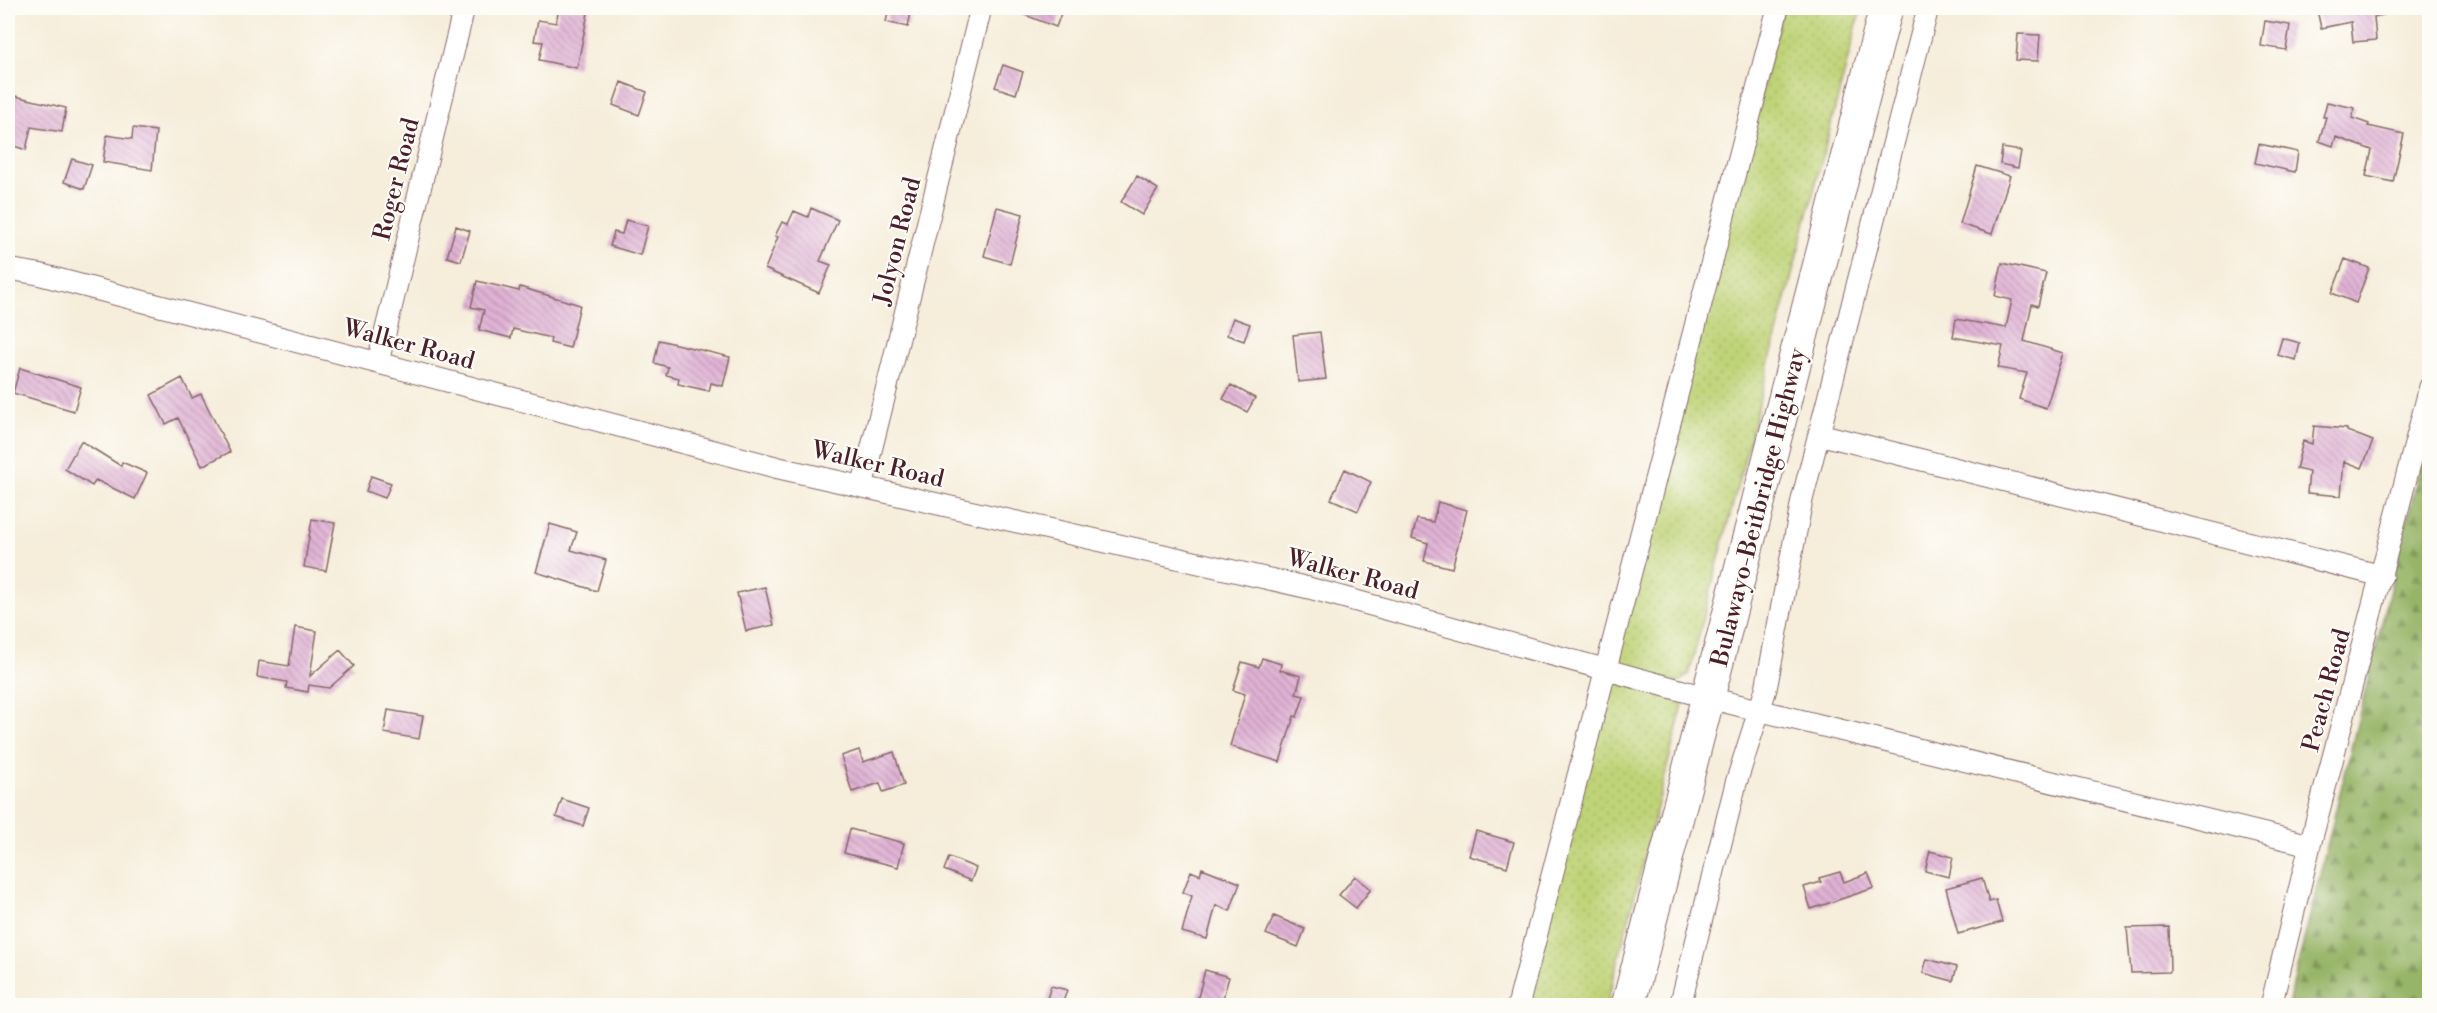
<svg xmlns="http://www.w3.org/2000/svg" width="2437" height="1013" viewBox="0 0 2437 1013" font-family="'Libre Bodoni',serif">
	<defs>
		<pattern id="green-dots" width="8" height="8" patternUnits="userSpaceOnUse" patternTransform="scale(1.5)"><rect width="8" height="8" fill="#bfd377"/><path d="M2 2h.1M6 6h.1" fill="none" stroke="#a6b567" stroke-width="1.8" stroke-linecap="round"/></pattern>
		<pattern id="forest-firs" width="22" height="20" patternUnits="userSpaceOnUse" patternTransform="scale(1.5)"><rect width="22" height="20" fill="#97b568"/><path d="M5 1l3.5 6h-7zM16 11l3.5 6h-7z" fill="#7d9356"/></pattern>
		<pattern id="building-back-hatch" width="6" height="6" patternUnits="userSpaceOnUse" patternTransform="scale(1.5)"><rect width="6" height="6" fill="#e0b2d5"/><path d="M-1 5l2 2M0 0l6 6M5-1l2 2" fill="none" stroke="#b890ad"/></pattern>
	</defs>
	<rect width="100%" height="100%" fill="#fdfcf7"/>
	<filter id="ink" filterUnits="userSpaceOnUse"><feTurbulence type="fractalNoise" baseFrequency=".0167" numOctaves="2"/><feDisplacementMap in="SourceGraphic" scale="12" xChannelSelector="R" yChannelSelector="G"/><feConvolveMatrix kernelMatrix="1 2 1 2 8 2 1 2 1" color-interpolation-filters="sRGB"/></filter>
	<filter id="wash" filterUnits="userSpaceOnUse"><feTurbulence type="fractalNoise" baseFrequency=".008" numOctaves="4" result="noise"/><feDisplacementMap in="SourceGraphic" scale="24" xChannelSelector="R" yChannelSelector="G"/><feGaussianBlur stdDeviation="1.35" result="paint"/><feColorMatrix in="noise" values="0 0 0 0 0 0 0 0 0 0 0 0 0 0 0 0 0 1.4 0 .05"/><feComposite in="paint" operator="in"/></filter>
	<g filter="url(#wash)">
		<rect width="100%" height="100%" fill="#f6edda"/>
		<!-- green -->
		<path fill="url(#green-dots)" stroke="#847951" stroke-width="1.5" d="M 1783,8 L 1861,8 L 1689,674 L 1678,683 L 1611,667 Z
			M 1617,682 L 1684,700 L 1607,1005 L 1525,1006 L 1608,687 Z"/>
		<!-- forest -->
		<path fill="url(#forest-firs)" stroke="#706a4a" stroke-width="1.5" d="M 2429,431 L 2429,1005 L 2288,1005 Z"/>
		<g id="blocks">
			<!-- building -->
			<path fill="url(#building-back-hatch)" d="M 559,8 L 589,8 L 577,68 L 539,60 L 543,42 L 534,41 L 538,20 L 556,23 Z
				M 889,8 L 912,8 L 908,27 L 886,22 Z
				M 1007,8 L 1063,8 L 1056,27 Z
				M 2326,8 L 2387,8 L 2387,14 L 2374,17 L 2376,40 L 2353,42 L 2351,22 L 2321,28 L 2317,10 Z
				M 2265,21 L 2290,25 L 2286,50 L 2261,46 Z
				M 2018,34 L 2040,35 L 2038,61 L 2016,60 Z
				M 1003,65 L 1023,72 L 1016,94 L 995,87 Z
				M 621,82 L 647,92 L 639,115 L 613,105 Z
				M 15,96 L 66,108 L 62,132 L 31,127 L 26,150 L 8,144 L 8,101 L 12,102 Z
				M 2327,102 L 2355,108 L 2352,118 L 2369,124 L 2368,126 L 2404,134 L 2393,182 L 2366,176 L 2372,150 L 2336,137 L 2333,146 L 2319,141 L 2326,117 L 2323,117 Z
				M 133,128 L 156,131 L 152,170 L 103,162 L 107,135 L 132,139 Z
				M 2259,144 L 2298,152 L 2295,172 L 2255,163 Z
				M 2002,148 L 2021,151 L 2018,168 L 2000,164 Z
				M 72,159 L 92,165 L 84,189 L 64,182 Z
				M 1977,166 L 2010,176 L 1992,234 L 1960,224 Z
				M 1137,176 L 1158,189 L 1142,215 L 1121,202 Z
				M 997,207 L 1023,214 L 1010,264 L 984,256 Z
				M 811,208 L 838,220 L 820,261 L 831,265 L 819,293 L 765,269 L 778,237 L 775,236 L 782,222 L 788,224 L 794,211 L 808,217 Z
				M 626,220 L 648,226 L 640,255 L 610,246 L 614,232 L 622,234 Z
				M 456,226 L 470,231 L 461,261 L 447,257 Z
				M 2345,259 L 2369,268 L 2356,303 L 2332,293 Z
				M 2002,263 L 2046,273 L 2038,306 L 2032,304 L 2024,341 L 2063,353 L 2046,408 L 2019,399 L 2027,373 L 1998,368 L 2003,346 L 1953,337 L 1956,319 L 2006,328 L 2012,300 L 1995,296 Z
				M 477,281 L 519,291 L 520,287 L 580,305 L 570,348 L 550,343 L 551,338 L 513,329 L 511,338 L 479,330 L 484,310 L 471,307 Z
				M 1233,318 L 1250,324 L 1244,341 L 1227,335 Z
				M 1320,332 L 1326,379 L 1298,382 L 1293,335 Z
				M 2282,338 L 2300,343 L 2296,360 L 2277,355 Z
				M 659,340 L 730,357 L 723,386 L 711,383 L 709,391 L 678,384 L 679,378 L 666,375 L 668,367 L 654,363 Z
				M 20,368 L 81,387 L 74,411 L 13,393 Z
				M 182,378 L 192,398 L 201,394 L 230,452 L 202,466 L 178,418 L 166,424 L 151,395 Z
				M 1231,385 L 1255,398 L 1247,412 L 1223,399 Z
				M 2314,426 L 2347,429 L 2347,431 L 2373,441 L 2362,468 L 2344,461 L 2341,496 L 2307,493 L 2309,472 L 2296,469 L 2303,441 L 2312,444 Z
				M 81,441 L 121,466 L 122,462 L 147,473 L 135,499 L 96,480 L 92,486 L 65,469 Z
				M 1345,469 L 1371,482 L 1358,511 L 1331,499 Z
				M 371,476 L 391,483 L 385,498 L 366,491 Z
				M 1438,502 L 1467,510 L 1452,568 L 1424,561 L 1428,543 L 1412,538 L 1417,519 L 1433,522 Z
				M 312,519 L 335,523 L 326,571 L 304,567 Z
				M 550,524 L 577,532 L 571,550 L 606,560 L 597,591 L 536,572 Z
				M 765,587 L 774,625 L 746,631 L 737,593 Z
				M 295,627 L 317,631 L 310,676 L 340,650 L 354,666 L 329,688 L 309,685 L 308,692 L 286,688 L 287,682 L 257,677 L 259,661 L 289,666 Z
				M 1262,658 L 1281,664 L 1280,670 L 1301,676 L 1296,694 L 1304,696 L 1297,717 L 1294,716 L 1280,762 L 1230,746 L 1245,694 L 1233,690 L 1242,662 L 1259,667 Z
				M 388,710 L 423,716 L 419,739 L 384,733 Z
				M 859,750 L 863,762 L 894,752 L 904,785 L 883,792 L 880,783 L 852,792 L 841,756 Z
				M 562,799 L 589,808 L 583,826 L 556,817 Z
				M 850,829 L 904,843 L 898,867 L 844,853 Z
				M 1476,831 L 1514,842 L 1507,867 L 1469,856 Z
				M 1930,851 L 1953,857 L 1949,877 L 1925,871 Z
				M 949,857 L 976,868 L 971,881 L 944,870 Z
				M 1202,868 L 1240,883 L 1230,911 L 1216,905 L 1207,939 L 1182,932 L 1192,896 L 1183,892 L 1191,871 L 1200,875 Z
				M 1840,872 L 1844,882 L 1868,873 L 1874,888 L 1811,909 L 1804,887 L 1821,882 L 1819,878 Z
				M 1355,876 L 1371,889 L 1356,908 L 1339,895 Z
				M 1982,878 L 1989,902 L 1996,900 L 2002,922 L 1958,934 L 1946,888 Z
				M 1274,916 L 1305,929 L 1298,947 L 1266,934 Z
				M 2169,927 L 2170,972 L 2131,973 L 2127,928 Z
				M 1927,959 L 1957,967 L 1953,981 L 1923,973 Z
				M 1205,970 L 1229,977 L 1221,1005 L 1196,1005 Z
				M 1051,986 L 1067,990 L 1062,1005 L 1045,1005 Z"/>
		</g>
	</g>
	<g filter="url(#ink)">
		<use href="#blocks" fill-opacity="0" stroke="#866768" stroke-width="1.5"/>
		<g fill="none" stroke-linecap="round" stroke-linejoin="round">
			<!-- street casing -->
			<g stroke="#866768" stroke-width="23">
				<path id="street" d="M 8,269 L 38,274 L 779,468 L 1309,588 L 1709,698 L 2310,845
					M 378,362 L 464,8
					M 1819,434 L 2382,576
					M 862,487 L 981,8
					M 1518,1006 L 1778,8
					M 1680,1006 L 1736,783 L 1766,689 L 1802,500 L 1928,8
					M 2271,1006 L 2310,845 L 2430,387"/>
			</g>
			<!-- highway casing -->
			<g stroke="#866768" stroke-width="35">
				<path id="highway" d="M 1628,1006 L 1886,8"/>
			</g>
			<!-- street -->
			<use href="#street" stroke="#fff" stroke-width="21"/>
			<!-- highway -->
			<use href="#highway" stroke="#fff" stroke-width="33"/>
		</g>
	</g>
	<g text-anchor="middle" stroke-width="4.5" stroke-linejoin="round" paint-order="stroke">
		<!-- street labels -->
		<g font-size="24" fill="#4a1f2b" stroke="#fdfcf7">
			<text transform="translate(396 179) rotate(-76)" y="8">Roger Road</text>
			<text transform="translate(897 241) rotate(-76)" y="8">Jolyon Road</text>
			<text transform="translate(409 344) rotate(15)" y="8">Walker Road</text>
			<text transform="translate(878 464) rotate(13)" y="8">Walker Road</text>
			<text transform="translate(1758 507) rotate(-76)" y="8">Bulawayo-Beitbridge Highway</text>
			<text transform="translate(1353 574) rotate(15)" y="8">Walker Road</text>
			<text transform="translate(2326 690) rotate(-75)" y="8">Peach Road</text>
		</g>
	</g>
	<!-- margin -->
	<rect width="2437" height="1013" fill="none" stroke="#fdfcf7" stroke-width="30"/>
</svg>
